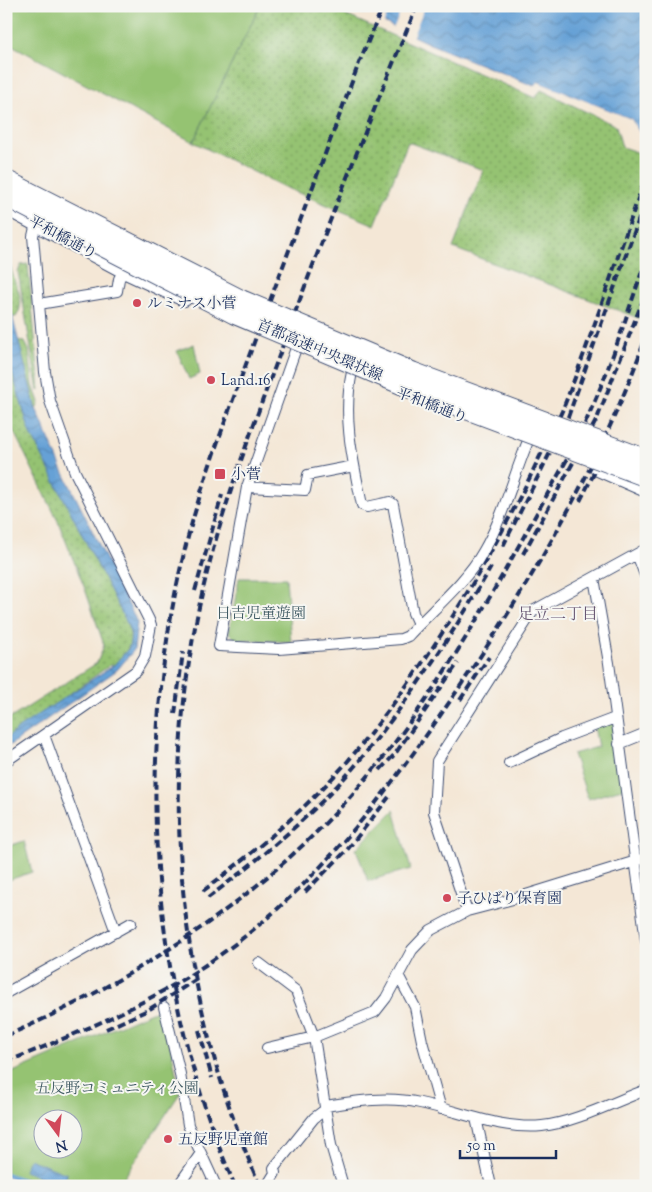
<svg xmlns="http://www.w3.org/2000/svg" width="652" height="1192" viewBox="0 0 652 1192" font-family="'Sorts Mill Goudy','Noto Serif JP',serif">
	<defs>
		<pattern id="grass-dots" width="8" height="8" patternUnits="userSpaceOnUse" patternTransform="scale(1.25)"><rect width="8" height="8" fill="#95c372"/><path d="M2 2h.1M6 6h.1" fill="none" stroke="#799f61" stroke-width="1.8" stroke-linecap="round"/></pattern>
		<pattern id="water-waves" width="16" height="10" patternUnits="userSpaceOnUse" patternTransform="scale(1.25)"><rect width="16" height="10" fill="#66a1d6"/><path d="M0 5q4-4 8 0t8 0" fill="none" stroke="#5384b1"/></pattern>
	</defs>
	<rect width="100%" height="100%" fill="#f6f6f2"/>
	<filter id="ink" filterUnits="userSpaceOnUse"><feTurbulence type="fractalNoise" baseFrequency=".02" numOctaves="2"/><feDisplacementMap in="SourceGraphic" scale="10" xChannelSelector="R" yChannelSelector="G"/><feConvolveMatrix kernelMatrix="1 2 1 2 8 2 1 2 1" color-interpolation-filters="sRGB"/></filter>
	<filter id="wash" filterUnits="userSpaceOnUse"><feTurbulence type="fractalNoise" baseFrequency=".0096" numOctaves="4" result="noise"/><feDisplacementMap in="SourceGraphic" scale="20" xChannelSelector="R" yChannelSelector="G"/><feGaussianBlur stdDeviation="1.12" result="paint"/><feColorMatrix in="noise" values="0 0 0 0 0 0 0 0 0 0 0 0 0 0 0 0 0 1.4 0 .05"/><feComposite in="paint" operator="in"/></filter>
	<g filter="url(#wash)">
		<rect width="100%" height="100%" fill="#f4e7d6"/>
		<!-- grass -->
		<path fill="url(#grass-dots)" stroke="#587968" d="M 260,6 L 325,6 L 535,98 L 541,90 L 616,126 L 622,147 L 646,155 L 646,321 L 453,248 L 483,170 L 408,142 L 375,225 L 284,187 L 193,142 Z
			M 6,261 L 10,261 C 10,280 29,298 16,317 L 12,317 L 11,311 L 6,310 Z
			M 28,264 L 40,390 L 38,391 L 18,272 L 21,265 Z
			M 18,340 L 25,342 L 29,350 L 33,385 L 39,402 L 36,409 Z
			M 6,352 L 30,432 L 127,623 C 135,645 128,650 114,665 L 110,665 L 6,739 L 6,721 L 97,663 L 104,645 L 85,589 L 57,519 L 6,416 Z"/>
		<!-- park -->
		<path fill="#95c372" stroke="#587968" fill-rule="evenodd" d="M 6,6 L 260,6 L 193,142 L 6,42 Z
			M 194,344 L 200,374 L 189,379 L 177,351 Z
			M 239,578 L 286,578 L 291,642 L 235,639 L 229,633 Z
			M 614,719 L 625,788 L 588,799 L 573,754 L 598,747 L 594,727 Z
			M 394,810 L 411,869 L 368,881 L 356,849 Z
			M 24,841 L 32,872 L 6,881 L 6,847 Z
			M 163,1007 L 180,1093 L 124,1178 L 137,1186 L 40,1186 L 6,1174 L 6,1075 ZM 42,1120 L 72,1120 L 72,1150 L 42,1150 Z"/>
		<!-- water -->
		<path fill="url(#water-waves)" stroke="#40689a" d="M 349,6 L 646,6 L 646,135 L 639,132 L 631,119 L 538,82 L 534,86 L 430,44 Z
			M 6,310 L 11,311 L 35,406 L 62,469 L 137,622 L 134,650 L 117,670 L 6,748 L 6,739 L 20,727 L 114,665 L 129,648 L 131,635 L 127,623 L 30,432 L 6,352 Z
			M 29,1159 L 67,1174 L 64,1185 L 24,1171 Z"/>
		<!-- pier -->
		<path fill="#f4e7d6" d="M 368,6 L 390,6 L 383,25 L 364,16 Z
			M 403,6 L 425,6 L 412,38 L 393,29 Z
			M 538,82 L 631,119 L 639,132 L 646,135 L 646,138 L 637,134 L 630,121 L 539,85 L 537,88 L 534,86 Z"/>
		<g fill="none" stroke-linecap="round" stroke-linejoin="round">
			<!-- stream -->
			<path stroke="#66a1d6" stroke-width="4" d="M 6,1174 L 39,1186"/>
		</g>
	</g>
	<g filter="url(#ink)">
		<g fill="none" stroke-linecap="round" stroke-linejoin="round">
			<!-- minor casing -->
			<g stroke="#3c4b70" stroke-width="12">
				<path id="minor" d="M 39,304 L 117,291 L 119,279 L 124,270
					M 296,348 L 247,487 L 305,490 L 308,475 L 354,466
					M 352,372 C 342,417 353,461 362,505 L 367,507 L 390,502 L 393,504 L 413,613 L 418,624
					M 247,487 L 219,646 L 279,649 L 401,639 L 408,636 C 431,611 467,581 483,552 C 503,518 513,478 528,441
					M 637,554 L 646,578
					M 594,578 L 609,663 L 646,941
					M 44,735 L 116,932
					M 619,744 L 646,733
					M 6,761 L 136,671 L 145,656 L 151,625 L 149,620 L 75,472 L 50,401 L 45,372 L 33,236 L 36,223
					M 509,763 L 562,738 L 615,718
					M 467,911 L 434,812 L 437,761 L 533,611 L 646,549
					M 259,963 L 296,991 L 314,1037 L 331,1145 L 343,1186
					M 398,975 L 415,1007 L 422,1041 L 441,1109
					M 6,993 L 131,923
					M 164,1007 L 180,1074 L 188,1125 L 216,1186
					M 267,1048 L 314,1037 L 375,1012 L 386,998 L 412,950 L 431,930 L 467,911 L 513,899 L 646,858
					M 326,1106 C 357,1101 388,1096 420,1103 C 459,1111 501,1130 542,1126 C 573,1123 616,1101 646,1090
					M 476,1118 L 491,1186
					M 178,1186 L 201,1153
					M 267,1186 L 275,1173 L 274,1168 L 314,1118 L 326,1109"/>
			</g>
			<!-- primary casing -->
			<g stroke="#3c4b70" stroke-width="18">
				<path id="primary" d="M 10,209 L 124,270 L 184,298
					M 598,468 L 646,489"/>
			</g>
			<!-- minor -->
			<use href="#minor" stroke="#fff" stroke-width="10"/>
			<!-- primary -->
			<use href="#primary" stroke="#fff" stroke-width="16"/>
			<!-- rail -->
			<path stroke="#1b2f5e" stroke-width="4" stroke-dasharray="8 4" stroke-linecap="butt" d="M 580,501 L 606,450
				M 503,546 L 568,417 L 646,199
				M 523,554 L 597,419 L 646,292
				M 195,591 L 222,495
				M 460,700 L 489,657
				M 175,714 L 183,652
				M 380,770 L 395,754 L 458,663
				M 203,891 C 254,852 304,811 347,762 C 420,676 480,578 530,477 C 540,455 552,433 562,411 C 593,334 618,254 646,176
				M 305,892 L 347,850 L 389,797
				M 208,898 C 260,858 311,817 354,767 C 403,709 454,633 491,567
				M 106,1029 L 148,1010 L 200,977
				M 199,1030 L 212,1078
				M 6,1036 C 130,982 247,907 340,808 C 419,723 479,619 534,518 C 553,483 575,449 590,412 C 612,363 628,311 646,260
				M 6,1062 C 79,1033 152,1003 217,957 C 318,887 395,783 463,682 C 536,575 602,460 646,337
				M 235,1186 C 147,982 133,751 188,537 C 206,469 232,403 256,337 C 291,246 325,154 359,63 L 383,6
				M 260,1186 C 179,1002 157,794 201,598 C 221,508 255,421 287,334 C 328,224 371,115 417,6"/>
			<!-- motorway-bridge casing -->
			<g stroke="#3c4b70" stroke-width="21" stroke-linecap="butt">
				<path id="motorway-bridge" d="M 6,180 L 242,300 L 413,372 L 646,459
					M 6,197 L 234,314 L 412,389 L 646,477"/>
			</g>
			<!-- motorway-bridge -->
			<use href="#motorway-bridge" stroke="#fff" stroke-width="19"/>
		</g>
	</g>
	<!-- markers -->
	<g fill="#d1495b" stroke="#f6f6f2" stroke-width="2">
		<circle cx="137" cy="303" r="5"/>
		<circle cx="211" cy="380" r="5"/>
		<rect x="214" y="468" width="12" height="12" rx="2.5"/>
		<circle cx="447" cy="898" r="5"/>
		<circle cx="168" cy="1139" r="5"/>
	</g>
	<g text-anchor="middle" stroke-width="4" stroke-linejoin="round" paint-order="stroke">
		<!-- street labels -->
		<g font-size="15" fill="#1b2f5e" stroke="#f6f6f2">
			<text transform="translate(63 237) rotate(28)" y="5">平和橋通り</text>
			<text transform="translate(320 350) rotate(23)" y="5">首都高速中央環状線</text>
			<text transform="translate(432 405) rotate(21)" y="5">平和橋通り</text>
		</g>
		<!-- poi labels -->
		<g font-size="15" fill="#1b2f5e" stroke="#f6f6f2" text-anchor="start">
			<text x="147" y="308">ルミナス小菅</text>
			<text x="221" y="385">Land.16</text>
			<text x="231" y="479">小菅</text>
			<text x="457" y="903">子ひばり保育園</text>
			<text x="178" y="1144">五反野児童館</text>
		</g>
		<!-- park labels -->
		<g font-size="15" fill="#405b64" stroke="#f6f6f2">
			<text x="261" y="618">日吉児童遊園</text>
			<text x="117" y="1093">五反野コミュニティ公園</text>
		</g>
		<!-- neighbourhood labels -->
		<g font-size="16" fill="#685773" stroke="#f6f6f2">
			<text x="558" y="619">足立二丁目</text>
		</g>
	</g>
	<!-- margin -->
	<rect width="652" height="1192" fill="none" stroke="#f6f6f2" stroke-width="25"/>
	<!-- north arrow -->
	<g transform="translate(58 1134) rotate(165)"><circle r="24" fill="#f6f6f2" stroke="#9ea6b7"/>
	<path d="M0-4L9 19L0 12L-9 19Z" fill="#d1495b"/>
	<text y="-8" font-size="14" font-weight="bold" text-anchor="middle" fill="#1b2f5e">N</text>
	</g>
	<!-- scale -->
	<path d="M460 1150v8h96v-8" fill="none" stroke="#1b2f5e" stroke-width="2.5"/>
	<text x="467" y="1150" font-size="15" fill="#1b2f5e" stroke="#f6f6f2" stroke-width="4" paint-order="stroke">50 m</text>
</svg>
